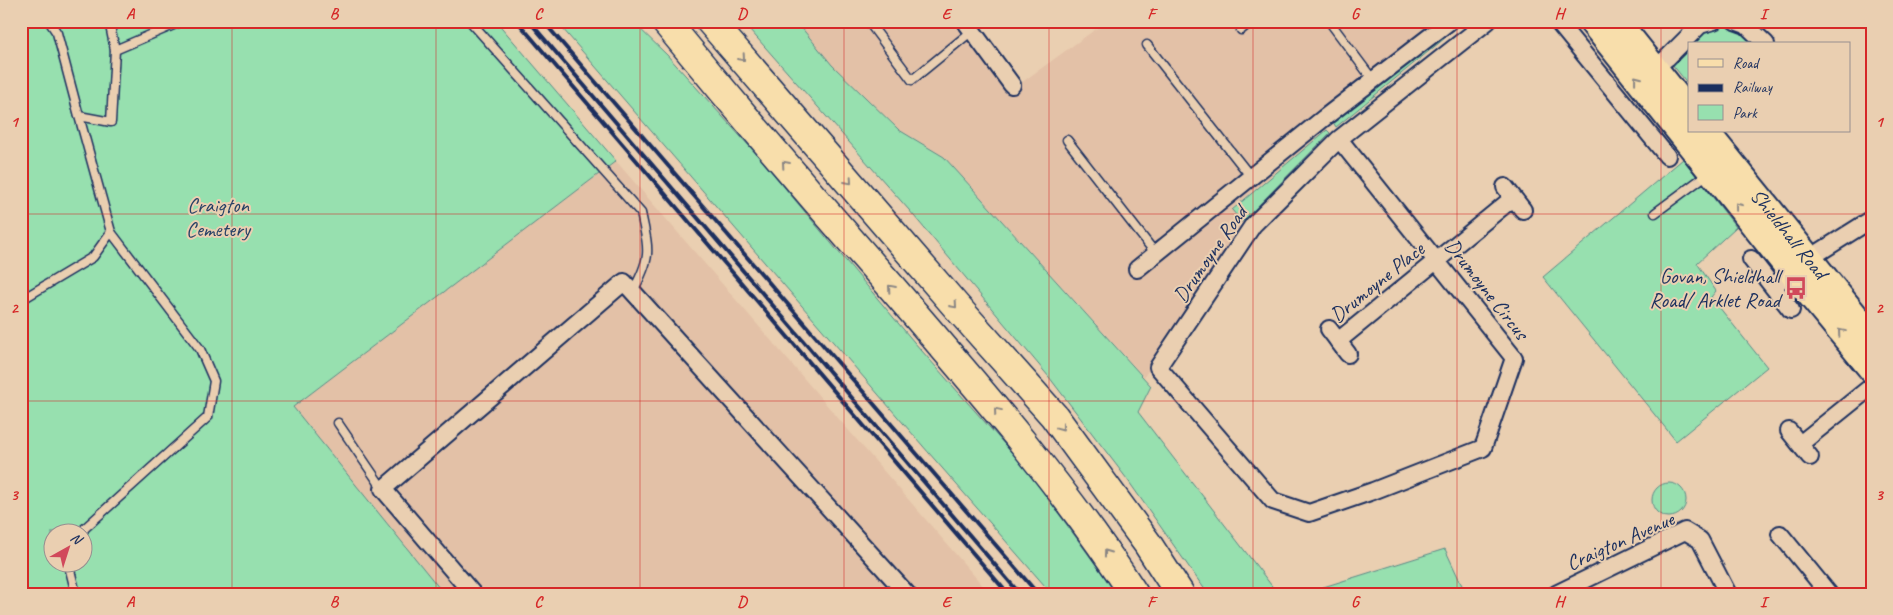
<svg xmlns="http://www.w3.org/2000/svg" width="1893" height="615" font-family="Caveat,sans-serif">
	<rect width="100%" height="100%" fill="#eacfb1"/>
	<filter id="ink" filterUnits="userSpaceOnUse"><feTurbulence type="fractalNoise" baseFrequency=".02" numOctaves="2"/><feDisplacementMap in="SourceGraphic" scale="10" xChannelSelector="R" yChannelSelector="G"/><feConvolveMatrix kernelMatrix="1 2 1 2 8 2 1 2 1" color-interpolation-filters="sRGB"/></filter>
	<g filter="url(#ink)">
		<g fill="#e3c1a7">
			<path d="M796,21h164l54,67 93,-67h334l4,17 -2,-3 -110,87 -6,8 -95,79 10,13 -98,155 -200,-220 -45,-27 -67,-65z"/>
			<path d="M616,161l374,433h-546l-151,-187z"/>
		</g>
		<g fill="#97e0af" stroke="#598886" fill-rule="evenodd">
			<path d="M21,21h475l120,140 -323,246 151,187h-423zM52,532h30v30h-30z"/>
			<path d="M556,21h76l35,34 92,102 155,185 114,129 89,123h-65c-167,-190 -330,-382 -496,-573z"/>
			<path d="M742,21h54l36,44 67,65 45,27 207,229 -13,26 140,182h-70l-81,-115 -78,-102 -140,-167z"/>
			<path d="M1714,21h21l31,23h-77v41l-22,-27z"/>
			<path d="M1442,35l3,3 -109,89 -3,-5z"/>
			<path d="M1327,130l3,3 -88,89 -10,-12z"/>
			<path d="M1683,159l53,68 -39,36 19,28 -5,6 56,70 -91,74 -133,-164z"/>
			<circle cx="1669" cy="500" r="17"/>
			<path d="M1445,549l21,45h-165z"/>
		</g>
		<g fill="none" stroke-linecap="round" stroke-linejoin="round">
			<defs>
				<g id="lane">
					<path d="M49,21l8,12 22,83 32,6 4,-72 -6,-29"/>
					<path d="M470,21l171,192c8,38 11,43 -8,78"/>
					<path d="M868,21l44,59 60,-49"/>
					<path d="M1329,21l44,59"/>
					<path d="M1241,30l11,-9"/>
					<path d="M1147,45l104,132"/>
					<path d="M115,50l68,-29"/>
					<path d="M1067,140l89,114"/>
					<path d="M1655,213l54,-40"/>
					<path d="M21,300l72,-43 18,-25 -32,-116"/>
					<path d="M338,423l45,66"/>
					<path d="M82,533l3,-5 123,-111 6,-36 -14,-32 -89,-117"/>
					<path d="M68,562l8,32"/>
				</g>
				<g id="street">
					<path d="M965,21l47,64"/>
					<path d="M1557,21l110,135"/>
					<path d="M1735,21l11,4 20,19"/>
					<path d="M1654,68l13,-10 33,-33 14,-4"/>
					<path d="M1339,139l175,219 -31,90 -110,43 -64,22 -36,-12 -115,-134 95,-142 86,-86 149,-118"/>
					<path d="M1505,187l18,23"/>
					<path d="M1751,259l40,51"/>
					<path d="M1137,269l187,-151 126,-97"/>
					<path d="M1773,286l37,-28 62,-39"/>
					<path d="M1329,329l19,25"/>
					<path d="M1338,341l175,-143"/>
					<path d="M1789,431l21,26"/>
					<path d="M1800,444l72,-58"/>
					<path d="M1780,534l49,60"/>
					<path d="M473,594l-90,-105 241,-207 283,312"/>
					<path d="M1556,594l129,-63 15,9 28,54"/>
				</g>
				<g id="primary">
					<path d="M1591,21l200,251 81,98"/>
					<path d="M1617,21l72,90"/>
					<path id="s1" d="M1706,131l166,205"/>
				</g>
				<g id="highway">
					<path d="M665,21c73,89 147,176 223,262 86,100 174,200 246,311"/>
					<path d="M710,21l245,284 99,111 93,127 33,51"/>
				</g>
			</defs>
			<use href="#lane" stroke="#1b2f5e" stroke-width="11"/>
			<use href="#street" stroke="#1b2f5e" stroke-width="20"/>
			<use href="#primary" stroke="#1b2f5e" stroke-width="29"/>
			<use href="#highway" stroke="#1b2f5e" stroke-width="31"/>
			<use href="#lane" stroke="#eacfb1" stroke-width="8"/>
			<use href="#street" stroke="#eacfb1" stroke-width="16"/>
			<use href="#primary" stroke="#f8deab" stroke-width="25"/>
			<use href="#highway" stroke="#f8deab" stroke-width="28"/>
			<g stroke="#1b2f5e" stroke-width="4">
				<path d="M517,21l491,573"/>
				<path d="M529,21l491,573"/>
				<path d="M543,21l495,573"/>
			</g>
		</g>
		<defs><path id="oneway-chevron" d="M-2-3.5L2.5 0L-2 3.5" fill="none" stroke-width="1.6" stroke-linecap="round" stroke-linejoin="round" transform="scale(1.25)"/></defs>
		<g stroke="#8a8684">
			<use href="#oneway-chevron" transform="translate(742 58) rotate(49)"/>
			<use href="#oneway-chevron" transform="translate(1637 79) rotate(-128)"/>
			<use href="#oneway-chevron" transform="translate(785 164) rotate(-131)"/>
			<use href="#oneway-chevron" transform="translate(849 181) rotate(49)"/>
			<use href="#oneway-chevron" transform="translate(1738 206) rotate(-129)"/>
			<use href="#oneway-chevron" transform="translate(891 288) rotate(-131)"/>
			<use href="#oneway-chevron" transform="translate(954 305) rotate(49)"/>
			<use href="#oneway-chevron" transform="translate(1841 332) rotate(-130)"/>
			<use href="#oneway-chevron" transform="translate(997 411) rotate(-130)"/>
			<use href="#oneway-chevron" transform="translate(1061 427) rotate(53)"/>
			<use href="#oneway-chevron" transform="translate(1107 553) rotate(-126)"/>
		</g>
	</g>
	<path fill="none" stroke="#d62828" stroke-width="1" stroke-opacity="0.55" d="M232,21v573M436,21v573M640,21v573M844,21v573M1049,21v573M1253,21v573M1457,21v573M1661,21v573M21,214h1851M21,401h1851"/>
	<defs>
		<symbol id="bus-bare" viewBox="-9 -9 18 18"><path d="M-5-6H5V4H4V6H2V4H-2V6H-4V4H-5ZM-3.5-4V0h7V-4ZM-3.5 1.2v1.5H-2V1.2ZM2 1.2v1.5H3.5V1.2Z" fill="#d1495b" stroke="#eacfb1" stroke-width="2.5" paint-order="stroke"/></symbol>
	</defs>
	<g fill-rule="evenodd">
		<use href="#bus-bare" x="1780" y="272" width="32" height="32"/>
	</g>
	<g text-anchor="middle" stroke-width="4" stroke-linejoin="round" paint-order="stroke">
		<g font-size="21" fill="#274166" stroke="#eacfb1">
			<text x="218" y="212">Craigton<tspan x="218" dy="24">Cemetery</tspan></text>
		</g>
		<g font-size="21" fill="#1b2f5e" stroke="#eacfb1">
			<text dy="7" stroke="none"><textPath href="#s1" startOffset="132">Shieldhall Road</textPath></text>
			<text transform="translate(1210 254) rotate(-55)" y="7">Drumoyne Road</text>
			<text transform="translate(1377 282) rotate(-39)" y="7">Drumoyne Place</text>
			<text transform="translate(1487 289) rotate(52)" y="7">Drumoyne Circus</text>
			<text transform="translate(1620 541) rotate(-24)" y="7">Craigton Avenue</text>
		</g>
		<g font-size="21" fill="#1b2f5e" stroke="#eacfb1" text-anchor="end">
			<text x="1780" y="283">Govan, Shieldhall<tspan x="1780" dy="24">Road/ Arklet Road</tspan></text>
		</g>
	</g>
	<rect width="1893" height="615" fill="none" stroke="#eacfb1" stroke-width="55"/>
	<rect x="1688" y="42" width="162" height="90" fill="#eacfb1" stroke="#978f90"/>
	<rect x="1698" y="59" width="25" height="8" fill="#f8deab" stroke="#978f90"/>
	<text x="1733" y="68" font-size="15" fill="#1b2f5e">Road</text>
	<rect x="1698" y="84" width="25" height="8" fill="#1b2f5e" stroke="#978f90"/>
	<text x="1733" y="92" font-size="15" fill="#1b2f5e">Railway</text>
	<rect x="1698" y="105" width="25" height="15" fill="#97e0af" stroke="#978f90"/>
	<text x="1733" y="118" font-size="15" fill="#1b2f5e">Park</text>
	<g transform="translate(68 548) rotate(39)"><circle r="24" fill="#eacfb1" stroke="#978f90"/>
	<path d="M0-4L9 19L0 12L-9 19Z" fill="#d1495b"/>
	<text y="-8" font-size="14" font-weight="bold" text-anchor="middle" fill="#1b2f5e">N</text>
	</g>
	<rect x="28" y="28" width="1838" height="560" fill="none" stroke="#d62828" stroke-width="2"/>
	<g font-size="16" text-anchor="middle" font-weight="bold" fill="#d62828">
		<text x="130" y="19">A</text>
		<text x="334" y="19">B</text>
		<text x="538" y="19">C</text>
		<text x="742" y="19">D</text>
		<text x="946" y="19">E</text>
		<text x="1151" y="19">F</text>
		<text x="1355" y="19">G</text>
		<text x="1559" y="19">H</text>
		<text x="1763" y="19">I</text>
		<text x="14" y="127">1</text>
		<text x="1879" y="127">1</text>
		<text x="14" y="313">2</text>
		<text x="1879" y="313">2</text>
		<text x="14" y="500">3</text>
		<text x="1879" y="500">3</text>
		<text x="130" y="607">A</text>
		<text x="334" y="607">B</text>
		<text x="538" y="607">C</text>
		<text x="742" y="607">D</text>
		<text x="946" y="607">E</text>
		<text x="1151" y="607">F</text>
		<text x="1355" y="607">G</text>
		<text x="1559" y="607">H</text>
		<text x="1763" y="607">I</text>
	</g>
</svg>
